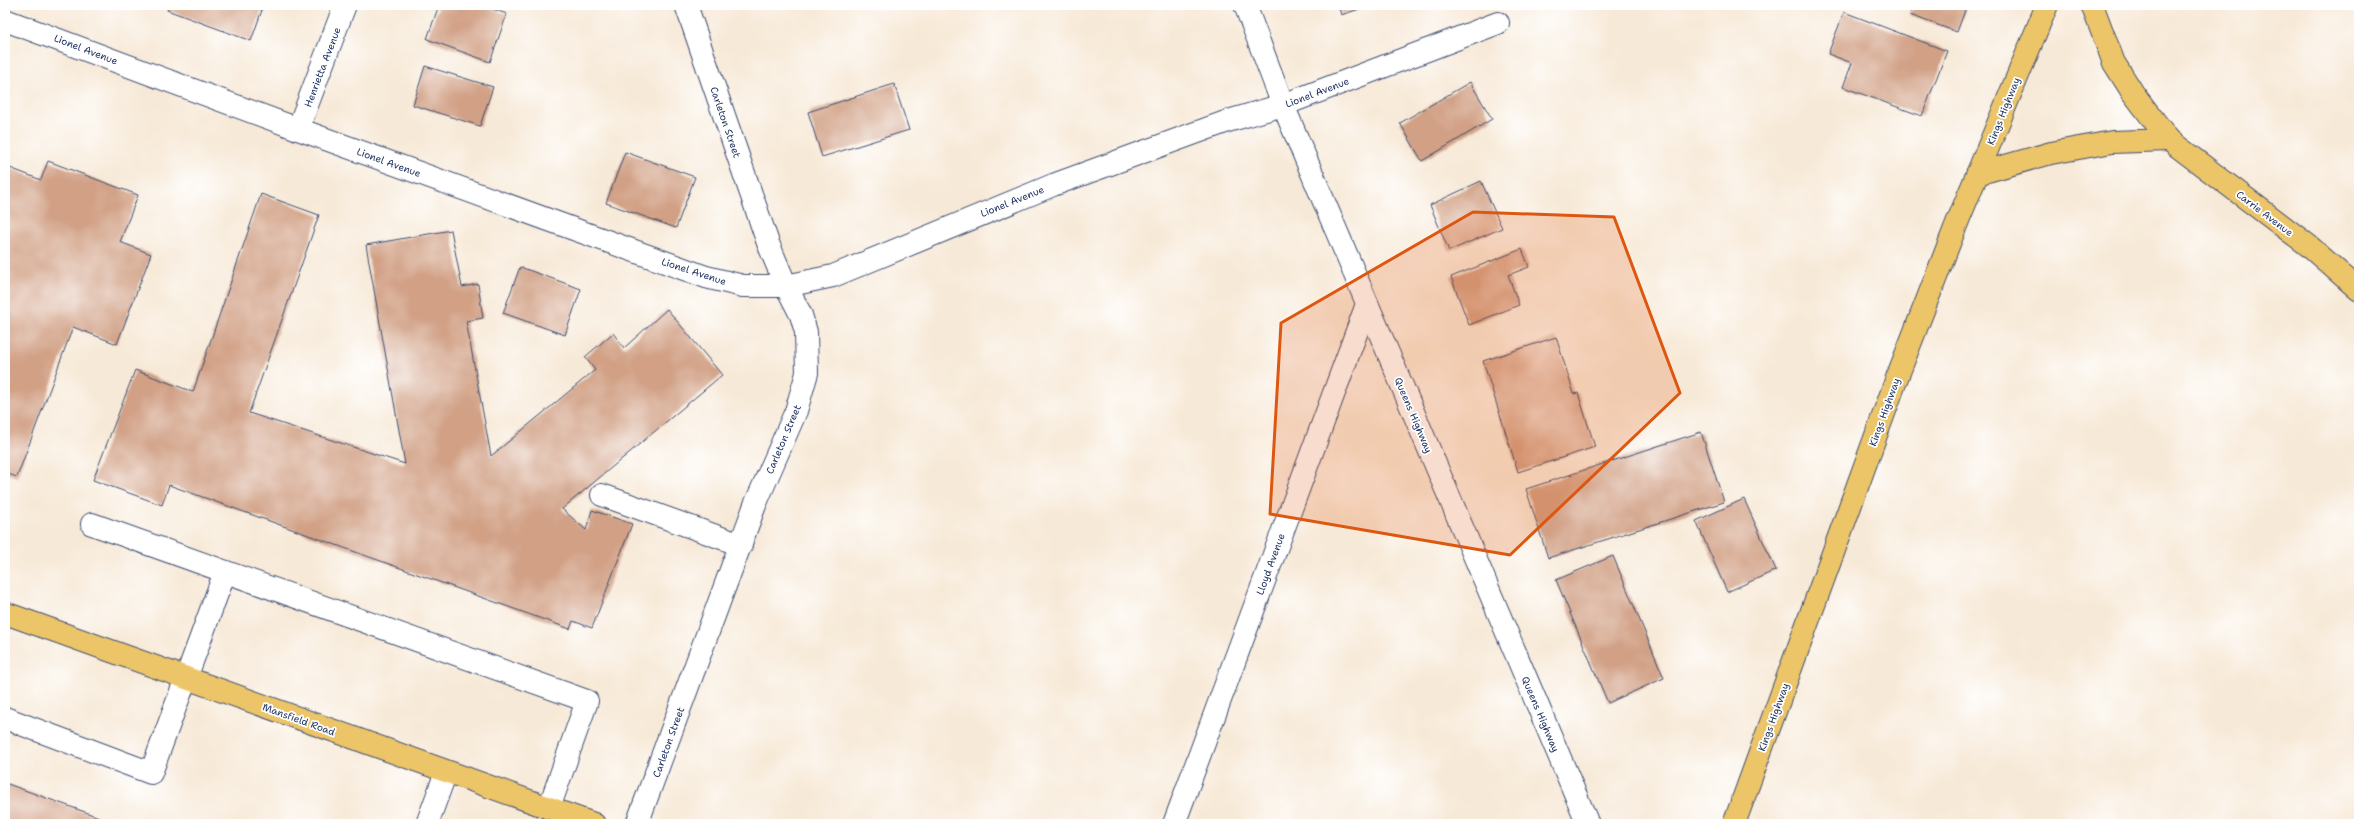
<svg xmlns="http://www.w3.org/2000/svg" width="2364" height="829" font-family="'Shantell Sans',sans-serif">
	<rect width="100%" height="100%" fill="#fff"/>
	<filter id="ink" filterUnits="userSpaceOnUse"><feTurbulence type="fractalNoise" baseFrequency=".025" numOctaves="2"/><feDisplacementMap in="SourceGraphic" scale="8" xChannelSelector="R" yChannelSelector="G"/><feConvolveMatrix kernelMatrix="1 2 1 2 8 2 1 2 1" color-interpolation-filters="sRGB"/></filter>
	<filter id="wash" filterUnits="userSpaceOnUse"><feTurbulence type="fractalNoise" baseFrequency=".012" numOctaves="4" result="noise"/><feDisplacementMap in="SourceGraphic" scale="16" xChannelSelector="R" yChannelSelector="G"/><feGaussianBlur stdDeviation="0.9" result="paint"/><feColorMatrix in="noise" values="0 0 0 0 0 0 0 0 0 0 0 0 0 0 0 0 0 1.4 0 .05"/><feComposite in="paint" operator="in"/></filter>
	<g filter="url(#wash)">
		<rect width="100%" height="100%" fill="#f7e9d7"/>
		<g id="blocks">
			<g fill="#d1a085">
				<path d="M169,5h80l13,5 -11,31 -84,-31z"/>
				<path d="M439,5h42l26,9 -17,48 -63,-23z"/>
				<path d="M1338,5h34l-31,10z"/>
				<path d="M1914,5h53l-10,27 -47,-17z"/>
				<path d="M1844,12l103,39 -25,65 -79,-29 9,-24 -24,-9z"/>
				<path d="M425,66l68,21 -13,39 -67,-21z"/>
				<path d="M1470,82l22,37 -70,42 -22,-38z"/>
				<path d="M894,84l15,46 -87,27 -14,-45z"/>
				<path d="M625,152l70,25 -19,51 -70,-25z"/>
				<path d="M48,161l90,34 -18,47 31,12 -34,90 -44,-17 -56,150 -12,-4v-307l36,14z"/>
				<path d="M1481,181l21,47 -53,23 -19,-46z"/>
				<path d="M261,194l58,21 -70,198 156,51 -39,-219 85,-15 11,57 16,-3 5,34 -17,3 25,135 104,-86 -10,-13 28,-24 11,15 43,-39 55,66 -160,134 24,21 6,-20 40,14 -40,104 -19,-7 -3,8 -401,-144 -7,20 -69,-25 42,-110 58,22z"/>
				<path d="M1522,249l7,18 -21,8 11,30 -50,20 -18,-48z"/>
				<path d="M520,267l61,22 -16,46 -62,-22z"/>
				<path d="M1556,337l18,57 4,-1 17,54 -77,25 -35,-111z"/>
				<path d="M1701,432l23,70 -176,56 -22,-69z"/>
				<path d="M1744,499l32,71 -49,22 -31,-71z"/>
				<path d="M1613,556l51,122 -56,25 -52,-123z"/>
				<path d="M5,783l113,41h-113z"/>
			</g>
		</g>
	</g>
	<g filter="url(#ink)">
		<use href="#blocks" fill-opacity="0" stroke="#3c4b70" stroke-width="1"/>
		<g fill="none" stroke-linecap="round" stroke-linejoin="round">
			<defs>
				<g id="minor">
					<path d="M1245,5l38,100 305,719"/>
					<path d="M5,20l293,109 408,148 37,9h43l47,-10 220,-91 175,-64 55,-16 215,-82"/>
					<path d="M298,129l47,-124"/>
					<path d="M602,495l139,50"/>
					<path d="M92,524l495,177 -38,107"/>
					<path d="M5,718l146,55 74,-201"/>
					<path d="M427,824l19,-52"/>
					<path d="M637,824l118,-319 41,-94 11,-38 -1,-41 -5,-17 -15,-29 -18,-43 -82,-238"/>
					<path d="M1174,824l193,-520"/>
				</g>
				<g id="major">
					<path d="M2092,5l22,58 19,30 36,47 140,106 50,44"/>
					<path d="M1977,174l74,-21 61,-11 57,-2"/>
					<path d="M5,613l589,211"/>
					<path d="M1734,824l164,-449 59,-152 90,-218"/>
				</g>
			</defs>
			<use href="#minor" stroke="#3c4b70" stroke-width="24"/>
			<use href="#major" stroke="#3c4b70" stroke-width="24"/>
			<use href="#minor" stroke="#fff" stroke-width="22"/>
			<use href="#major" stroke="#edc569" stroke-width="22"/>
		</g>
	</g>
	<path fill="#de5710" fill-opacity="0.2" stroke="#de5710" stroke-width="3" stroke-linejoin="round" d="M1473,212l141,5 66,176 -170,162 -240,-41 11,-191z"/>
	<g text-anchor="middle" stroke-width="3.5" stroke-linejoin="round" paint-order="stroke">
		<g font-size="10" fill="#1b2f5e" stroke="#fff">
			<text transform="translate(86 49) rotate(21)" y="4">Lionel Avenue</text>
			<text transform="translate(322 67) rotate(-69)" y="4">Henrietta Avenue</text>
			<text transform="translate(1317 92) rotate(-21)" y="4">Lionel Avenue</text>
			<text transform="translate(2003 111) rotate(-68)" y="4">Kings Highway</text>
			<text transform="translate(726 122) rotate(71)" y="4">Carleton Street</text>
			<text transform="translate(389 162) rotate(20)" y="4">Lionel Avenue</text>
			<text transform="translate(1012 201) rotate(-22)" y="4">Lionel Avenue</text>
			<text transform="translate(2265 213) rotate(37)" y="4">Carrie Avenue</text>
			<text transform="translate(694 271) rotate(18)" y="4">Lionel Avenue</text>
			<text transform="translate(1884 412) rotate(-70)" y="4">Kings Highway</text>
			<text transform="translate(1414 415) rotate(67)" y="4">Queens Highway</text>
			<text transform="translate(783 439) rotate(-67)" y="4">Carleton Street</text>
			<text transform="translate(1270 564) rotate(-70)" y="4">Lloyd Avenue</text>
			<text transform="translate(1541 714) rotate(67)" y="4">Queens Highway</text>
			<text transform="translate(1773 717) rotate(-70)" y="4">Kings Highway</text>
			<text transform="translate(299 719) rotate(20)" y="4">Mansfield Road</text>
			<text transform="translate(668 742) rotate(-70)" y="4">Carleton Street</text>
		</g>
	</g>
	<rect width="2364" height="829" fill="none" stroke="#fff" stroke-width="20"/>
</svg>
